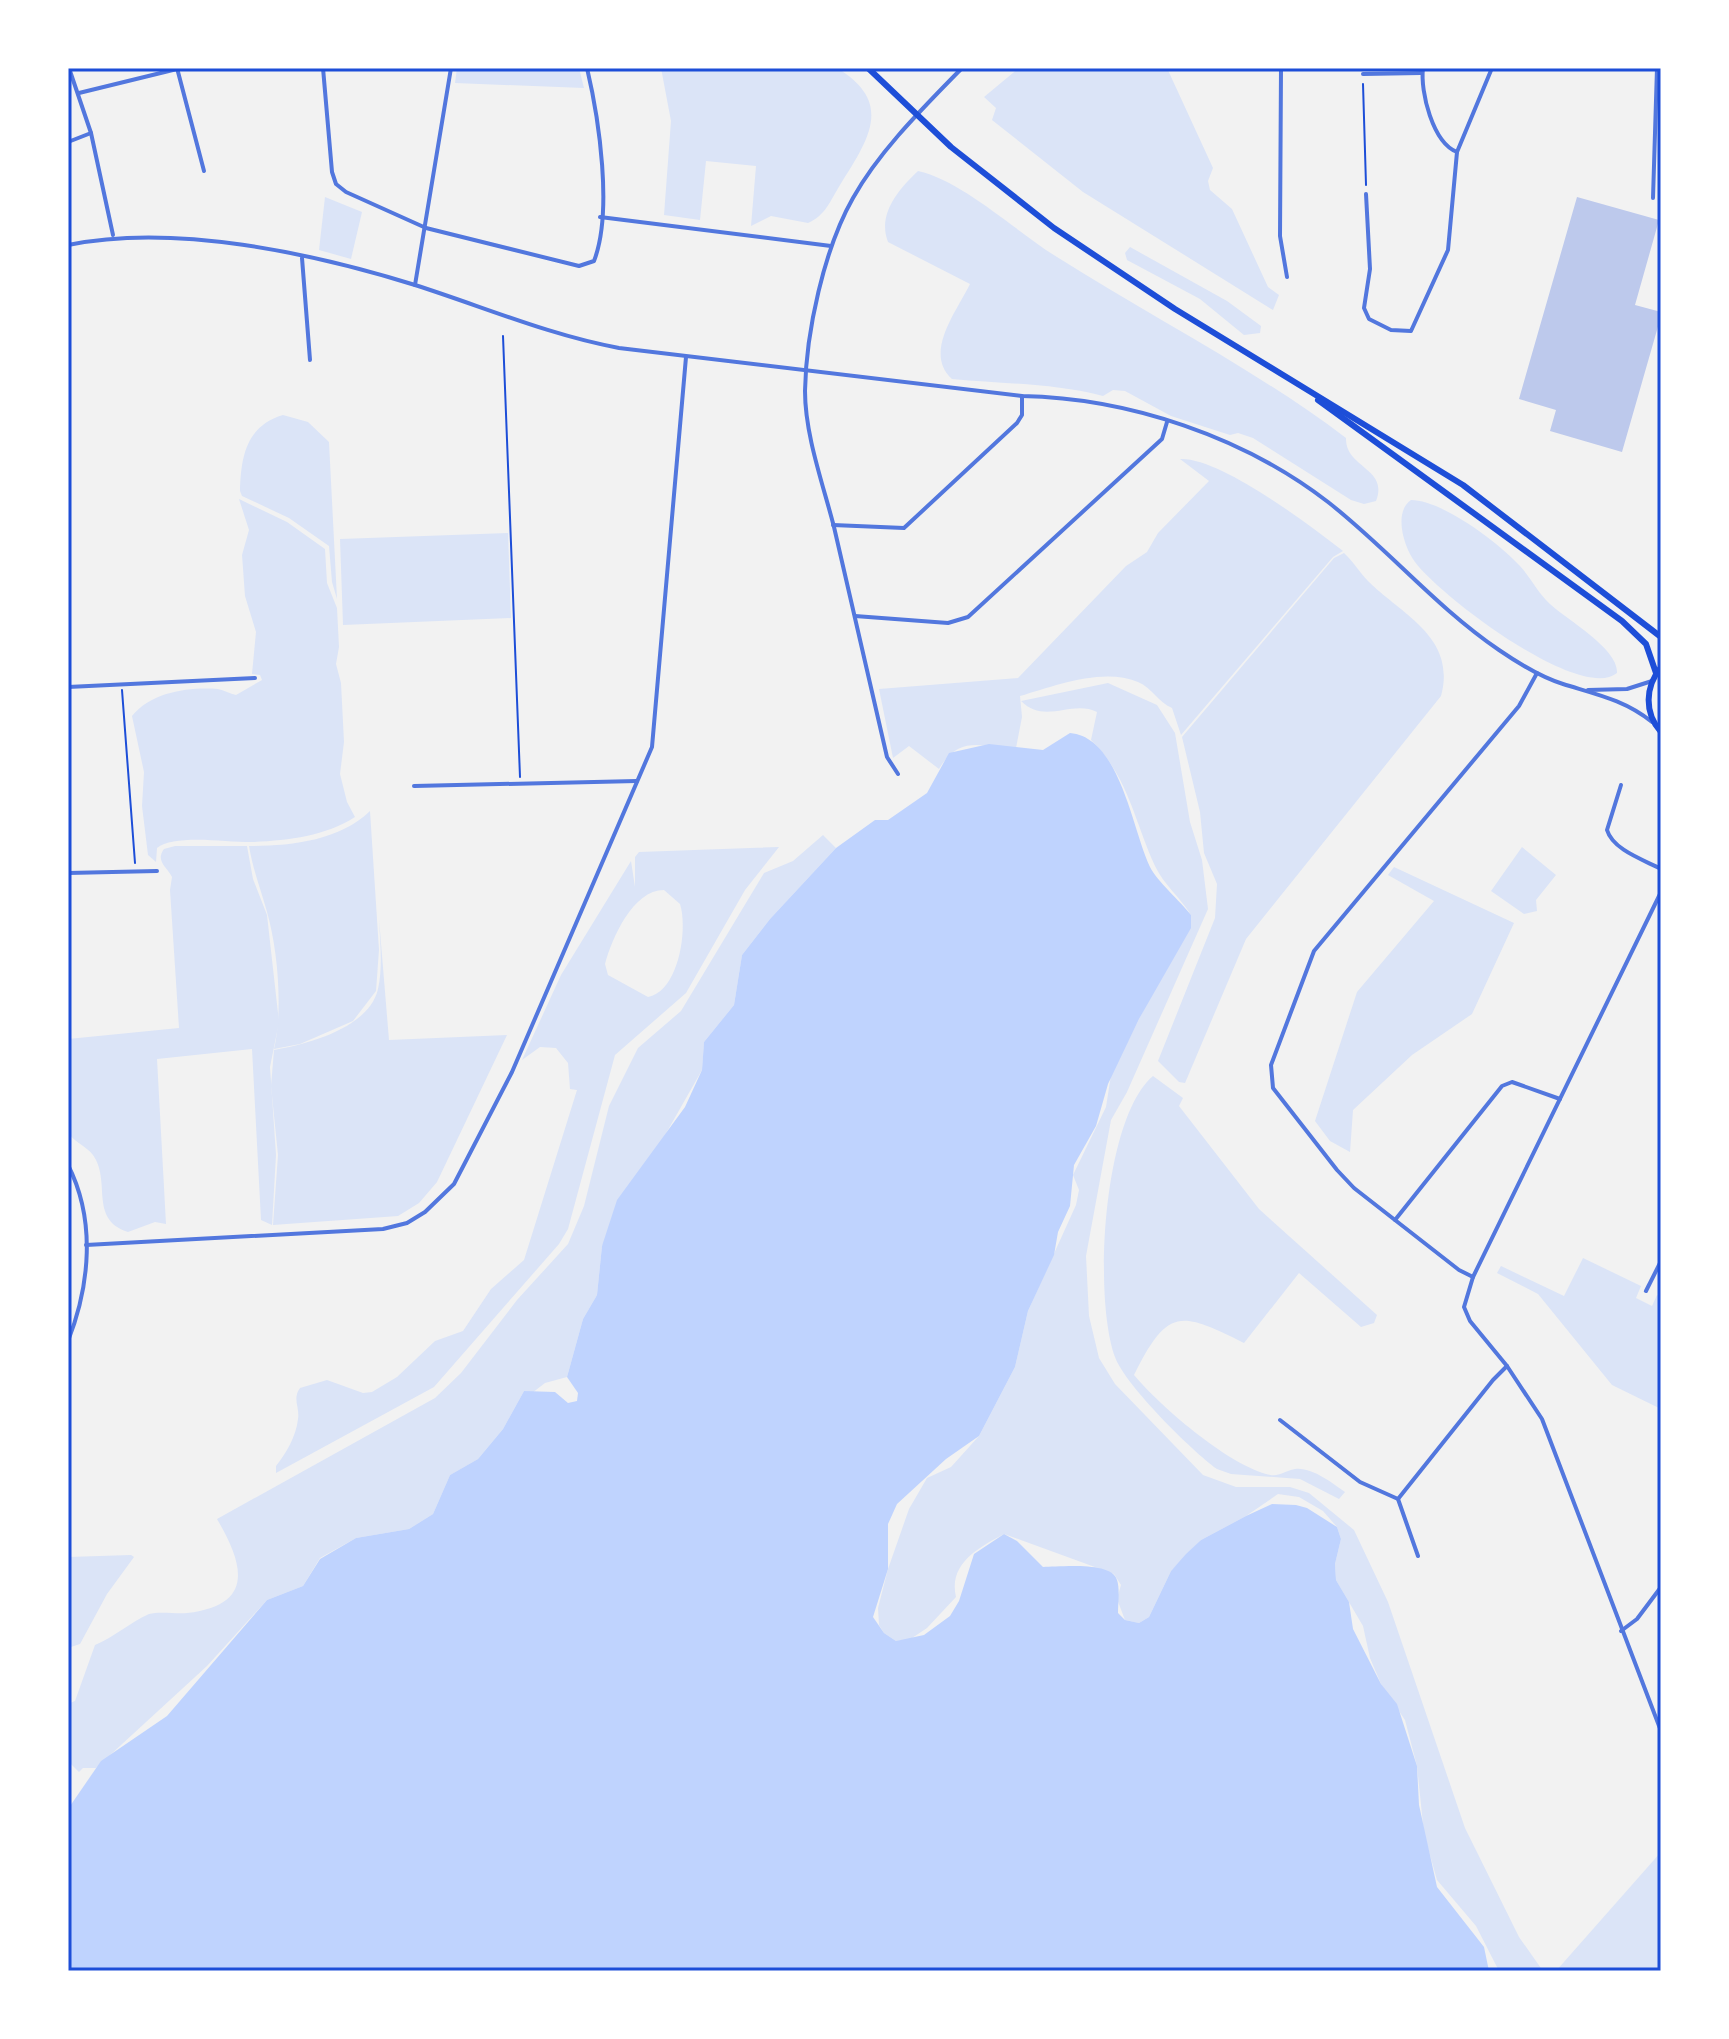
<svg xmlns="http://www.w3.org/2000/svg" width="1729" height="2039" font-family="'Source Serif 4',serif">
	<rect width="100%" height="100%" fill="#f2f2f2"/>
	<g fill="#dbe4f7" fill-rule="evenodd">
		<path d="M457,68h122l5,20 -129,-5z"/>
		<path d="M661,68h176c58,35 31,72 3,117 -10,16 -14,30 -32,38l-37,-7 -20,10 5,-60 -50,-5 -6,59 -36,-5 7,-94z"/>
		<path d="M1019,68h148l46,100 -5,13 2,9 22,19 36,78 11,8 -6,15 -190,-118 -91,-72 4,-12 -12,-11z"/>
		<path d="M918,171c45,10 97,60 139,86 96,61 198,112 289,181 -1,30 43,30 30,63l-12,3 -13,-4 -98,-62 -15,-5 -8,2 -59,-19 -46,-25 -12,-1 -10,6c-50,-13 -100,-12 -151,-17 -29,-26 5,-68 18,-95l-82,-42c-11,-28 11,-53 30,-71z"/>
		<path d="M325,197l37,15 -11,47 -32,-9z"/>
		<path d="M1130,247l97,54 34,25 -1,7 -16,2 -44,-36 -73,-39 -2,-7z"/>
		<path d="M283,415l25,7 21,20 8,157 -5,-17 -3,-36 -40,-28 -47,-22 -2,-5c1,-34 6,-65 43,-76z"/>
		<path d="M1180,459c40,-2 131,67 163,92l-10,6 -152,178 -9,-27c-14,-6 -20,-20 -34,-26 -35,-15 -84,4 -118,14l2,21 -6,31c-33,0 -56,-15 -77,21l-30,-23 -16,12 -14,-69 139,-11 108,-112 21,-14 11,-19 51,-52z"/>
		<path d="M239,499l48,23 38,27 2,34 10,25 2,39 -3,17 5,19 3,59 -4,32 7,28 8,15c-30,19 -65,23 -101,25 -23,1 -79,-9 -97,6l-1,14 -8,-7 -6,-49 2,-34 -12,-56c20,-24 56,-29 86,-27 6,1 12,5 18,6l26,-15 -2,-5 -8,-1 4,-42 -11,-36 -3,-41 7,-25z"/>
		<path d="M1411,500c31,0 88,43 109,66 11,12 18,27 30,38 17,16 69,45 67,69 -37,30 -178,-78 -202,-111 -11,-14 -22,-50 -4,-62z"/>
		<path d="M508,533l3,85 -168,7 -3,-86z"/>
		<path d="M1344,553c10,9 15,19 24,28 34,34 89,56 73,115l-195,243 -58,137 -3,7 -6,-1 -21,-21 57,-143 2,-34 -13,-31 -4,-41 -18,-75 152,-179z"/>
		<path d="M1108,683l49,22 18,28 15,89 12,38 6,49 -81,183 -16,28 -25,136 3,60 10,42 16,26 88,91 33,12h54l19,6 45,37 34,72 77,226 54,109 24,34h-44l-23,-45 -39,-46 -13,-46 -7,-68 -12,-46 -24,-36 -11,-26 -7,-32 -27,-46 -1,-16 6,-25 -4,-12 -14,-16 -24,-14 -21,-3 -32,22 -45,24 -30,31 -22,46 -10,6 -14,-3 -8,-21 4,-14 -7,-11 -110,-40c-24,13 -56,29 -48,63l-29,31 -18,12 -13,1 -12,-8 -5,-8 -1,-17 10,-39 21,-60 18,-31 24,-11 28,-31 36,-69 13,-56 48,-106 3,-15 -6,-15 33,-68 5,-32 80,-160c-11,-18 -27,-30 -36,-49 -21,-46 -27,-90 -64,-126l6,-28c-25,-13 -52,13 -76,-11z"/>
		<path d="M370,811l9,139 -3,41 -23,30 -53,23 -26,5c9,-38 4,-99 -7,-137 -6,-22 -14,-42 -18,-66 41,0 90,-5 121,-35z"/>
		<path d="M823,835l13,13 -66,71 -28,36 -8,50 -30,37 -2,28 -100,176 -5,49 -14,24 -16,58 -22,6 -13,10 -8,-2 -21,38 -25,30 -28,16 -17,39 -24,15 -53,9 -36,20 -17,28 -36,14 -60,66 -111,102h-13l-4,4 -11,-11v-57l7,-3 20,-56c19,-8 36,-23 54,-31 10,-3 27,0 38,-1 68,-8 57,-48 30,-94l218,-121 26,-25 56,-73 51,-56 16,-38 25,-100 29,-58 43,-37 83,-138 29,-12z"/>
		<path d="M175,846h72l6,33 14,36 12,107 -9,45 6,88 -4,70 -11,-5 -9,-171 -95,10 9,165 -11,-2 -27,10c-37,-12 -19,-46 -32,-72 -6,-13 -20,-16 -28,-27v-94l111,-11 -9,-138 2,-13c-5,-10 -17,-16 -8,-28z"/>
		<path d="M779,847l-34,43 -59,103 -71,62 -47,174 -9,15 -125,143 -158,86v-7c10,-13 20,-29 22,-47 2,-12 -6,-20 2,-31l27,-8 36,13 9,-1 25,-15 38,-36 28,-10 28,-42 33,-29 53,-170 -7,-1 -2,-26 -12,-15 -16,-1 -18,13 39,-85 70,-114 4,26v-30l4,-5zM664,890l16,14c8,25 -1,87 -32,93l-40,-22 -3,-11c7,-26 28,-74 59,-74z"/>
		<path d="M1522,847l34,28 -20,25 1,11 -13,3 -33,-23z"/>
		<path d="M1394,867l120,56 -42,91 -60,41 -59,55 -3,42 -20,-11 -15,-20 42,-129 77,-91 -46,-26z"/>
		<path d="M379,919l10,121 118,-5 -70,147 -18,21 -21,13 -125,9 5,-70 -7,-69 3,-36c34,-6 95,-22 104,-61 5,-22 2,-48 1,-70z"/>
		<path d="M1153,1076l30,22 -4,8 80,103 118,106 -3,8 -13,4 -62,-54 -55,70c-64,-32 -76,-36 -110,32 27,32 91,87 132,99 13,4 17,-3 29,-5 17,-2 37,14 50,23l-6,7 -39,-20 -69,-5 -14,-5c-25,-18 -92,-84 -102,-112 -22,-60 -12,-239 38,-281z"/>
		<path d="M1583,1258l58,28 -5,12 16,8 5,-11 4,2v112l-49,-24 -74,-91 -41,-21 4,-7 63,30z"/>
		<path d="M131,1555l3,2 -27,37 -27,50 -12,4v-91z"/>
		<path d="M1661,1852v119h-105z"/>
	</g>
	<path fill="#bfd3fe" d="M1070,733c50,4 62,96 80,134 7,14 30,34 41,48v13l-52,91 -31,65 -12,42 -22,39 -4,41 -12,26 -4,23 -26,56 -13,56 -36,69 -33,23 -49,45 -9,20v45l-15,48 11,16 12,8 28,-6 26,-19 9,-15 15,-47 30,-20 13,7 26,26c16,0 69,-6 74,13 3,9 1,23 1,33l7,7 14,3 10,-6 22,-46 15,-17 15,-14 45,-24 26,-12 24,1 11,3 30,19 4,12 -6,25 1,16 13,22 4,27 28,55 16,20 20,62 2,39 18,82 47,60 5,24h-1421v-162l33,-48 66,-45 100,-116 36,-14 17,-27 36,-21 53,-9 24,-15 17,-39 28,-16 25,-30 21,-38 31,1 13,11 9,-2 1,-8 -11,-16 16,-58 14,-24 5,-49 15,-46 68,-93 17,-37 2,-28 30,-37 8,-50 28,-36 66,-71 39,-28h13l39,-27 22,-40 40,-9 54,6z"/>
	<path fill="#bdc9ec" d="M1577,197l82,23 -24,85 26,7v4l-39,136 -72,-21 6,-21 -37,-11z"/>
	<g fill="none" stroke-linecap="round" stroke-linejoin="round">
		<g stroke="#1d4ed8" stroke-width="2">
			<path d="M1363,84l3,101"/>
			<path d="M503,336l17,441"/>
			<path d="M122,690l13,173"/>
		</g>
		<g stroke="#5277de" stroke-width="4">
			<path d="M69,68l22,65 22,102"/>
			<path d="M177,68l27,103"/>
			<path d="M323,68l9,104 4,12 10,8 80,36 153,38 15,-5c19,-49 5,-142 -7,-193"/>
			<path d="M1281,68l-1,168 7,41"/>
			<path d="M1423,68c-3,24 10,75 34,84"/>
			<path d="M1363,74l58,-1"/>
			<path d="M79,93l98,-24"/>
			<path d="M68,142l23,-9"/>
			<path d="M1366,194l4,75 -6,39 5,11 22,11 20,1 37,-81 9,-98 35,-84"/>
			<path d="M1653,198l4,-130"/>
			<path d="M600,217l231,29"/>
			<path d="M68,245c106,-22 244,8 347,40 69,22 134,50 204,63l403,48c107,2 222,41 306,106 60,47 108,105 171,148 19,13 41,27 64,34 32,10 62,16 89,38"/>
			<path d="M302,258l8,102"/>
			<path d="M415,285l36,-217"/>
			<path d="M833,525l71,3 113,-105 5,-8v-19"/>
			<path d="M855,616l93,7 20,-6 194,-178 5,-17"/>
			<path d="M68,687l187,-9"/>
			<path d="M1588,690l39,-1 25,-8"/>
			<path d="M898,774l-11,-17c-18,-77 -35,-153 -53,-230 -11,-43 -29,-92 -29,-136 1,-59 19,-142 48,-193 27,-48 71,-91 109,-130"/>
			<path d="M1621,785l-14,45c6,20 37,30 54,39"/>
			<path d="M414,786l223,-5"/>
			<path d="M68,873l89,-2"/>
			<path d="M1661,892l-188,385 -9,30 6,14 37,45 35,53 119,312"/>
			<path d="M68,1165c28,55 22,120 0,176"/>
			<path d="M1395,1220l107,-134 10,-4 48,17"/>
			<path d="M86,1245l297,-16 24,-6 18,-11 29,-28 58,-112 140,-325 34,-390"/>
			<path d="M1473,1277l-14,-7 -105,-82 -17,-18 -64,-82 -2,-23 43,-114 205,-245 18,-33"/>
			<path d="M1646,1291l15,-30"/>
			<path d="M1280,1420l80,62 38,17 20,57"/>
			<path d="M1398,1499l95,-119 14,-14"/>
			<path d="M1621,1631l16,-12 24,-32"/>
		</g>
		<g stroke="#1d4ed8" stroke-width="6">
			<path d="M868,68l83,79 103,81 121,81 288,176 198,152"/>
			<path d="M1318,400l304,221 24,23 10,29"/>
			<path d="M1661,667c-16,20 -17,46 0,65"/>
		</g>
	</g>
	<rect width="1729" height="2039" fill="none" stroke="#ffffff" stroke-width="140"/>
	<rect x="70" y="70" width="1589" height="1899" fill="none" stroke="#1d4ed8" stroke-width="3"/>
</svg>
